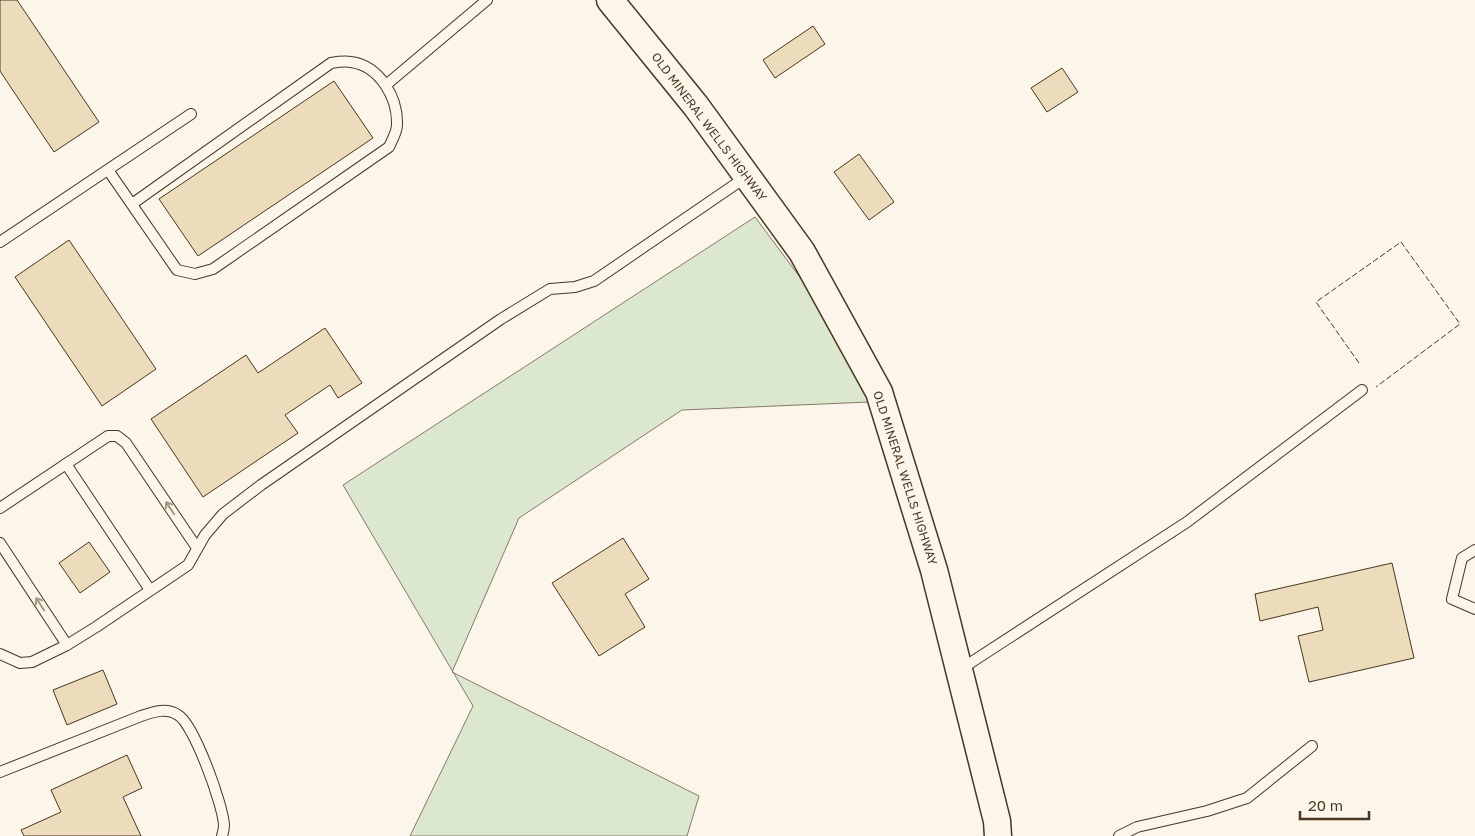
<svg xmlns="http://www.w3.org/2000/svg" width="1475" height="836" font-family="'Golos Text',sans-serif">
	<rect width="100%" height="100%" fill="#fbf6e9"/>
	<path fill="#dce7d0" stroke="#887966" d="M755,217l50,67 39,67 25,51 -187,8 -163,108 -67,154 247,124 -12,40h-277l63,-130 -130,-221z"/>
	<g fill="#ecdcbc" stroke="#4a3520">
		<path d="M0,0h17l82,122 -45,30 -54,-81z"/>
		<path d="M813,26l12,18 -50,34 -12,-18z"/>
		<path d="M1062,68l16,24 -31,20 -16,-24z"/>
		<path d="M334,81l39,57 -175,118 -39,-57z"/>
		<path d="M859,154l35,48 -25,18 -35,-48z"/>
		<path d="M69,240l87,129 -54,37 -87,-129z"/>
		<path d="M325,328l37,55 -24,15 -8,-13 -45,30 13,18 -95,64 -52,-78 95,-64 12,18z"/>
		<path d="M623,538l26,41 -24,15 20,33 -46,29 -47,-73z"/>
		<path d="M89,542l21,30 -30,21 -21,-30z"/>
		<path d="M1392,563l22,95 -105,24 -11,-46 25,-6 -5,-23 -58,14 -5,-27z"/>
		<path d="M103,670l14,34 -50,21 -14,-35z"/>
		<path d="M127,755l15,33 -19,9 18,39h-117l-3,-6 40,-18 -10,-22z"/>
	</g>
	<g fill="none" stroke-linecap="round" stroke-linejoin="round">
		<defs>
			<g id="service">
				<path d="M386,85l101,-85"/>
				<path d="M108,170l69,100 18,4 18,-5 176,-122c3,-7 8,-15 8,-22 1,-27 -17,-59 -46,-63 -6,-1 -14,0 -20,1l-199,141"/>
				<path d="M0,242l191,-128"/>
				<path d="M66,464l84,126"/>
				<path d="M0,508l108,-72h9l9,7 71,105"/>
				<path d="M0,543l67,102"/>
				<path d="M1475,550l-13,8 -10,41 23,10"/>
				<path d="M0,654l20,9 12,-1 35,-17 29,-18 92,-62 17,-30 18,-21 38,-29 240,-166 49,-30 25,-2 19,-6 152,-104"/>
				<path d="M961,669l226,-147 175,-132"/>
				<path d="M0,772l141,-56c12,-4 25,-9 37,-1 16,9 45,90 46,110 0,3 -1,8 -2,11"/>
				<path d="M1119,836l18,-9 70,-16 40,-13 65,-52"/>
			</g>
			<path id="tertiary" d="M610,0l86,106 106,146 77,140 55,178 63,251 1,15"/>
		</defs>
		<use href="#service" stroke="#4a3520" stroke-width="12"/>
		<use href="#tertiary" stroke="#4a3520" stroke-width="29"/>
		<use href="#service" stroke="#fbf6e9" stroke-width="10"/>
		<use href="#tertiary" stroke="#fbf6e9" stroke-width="26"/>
		<path stroke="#4a3520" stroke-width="1" stroke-dasharray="6 2.5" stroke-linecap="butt" d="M1359,363l-43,-61 85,-60 59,82 -84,63"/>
	</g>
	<defs><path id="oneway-shaft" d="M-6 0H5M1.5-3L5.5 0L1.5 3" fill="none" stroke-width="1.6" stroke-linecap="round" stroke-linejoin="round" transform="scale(1.25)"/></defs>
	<g stroke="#a29684">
		<use href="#oneway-shaft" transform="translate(170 508) rotate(-124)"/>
		<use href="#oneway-shaft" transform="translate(40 604) rotate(-123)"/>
	</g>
	<g text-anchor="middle" stroke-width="4" stroke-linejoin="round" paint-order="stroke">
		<g font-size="12" fill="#4a3520" stroke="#fbf6e9">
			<text transform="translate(709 127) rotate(53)" y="4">OLD MINERAL WELLS HIGHWAY</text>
			<text transform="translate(905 478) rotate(72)" y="4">OLD MINERAL WELLS HIGHWAY</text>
		</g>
	</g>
	<path d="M1300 811v8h69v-8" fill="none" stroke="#4a3520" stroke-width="2.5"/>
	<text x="1308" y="811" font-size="15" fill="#4a3520" stroke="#fbf6e9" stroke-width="4" paint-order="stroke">20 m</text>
</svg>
